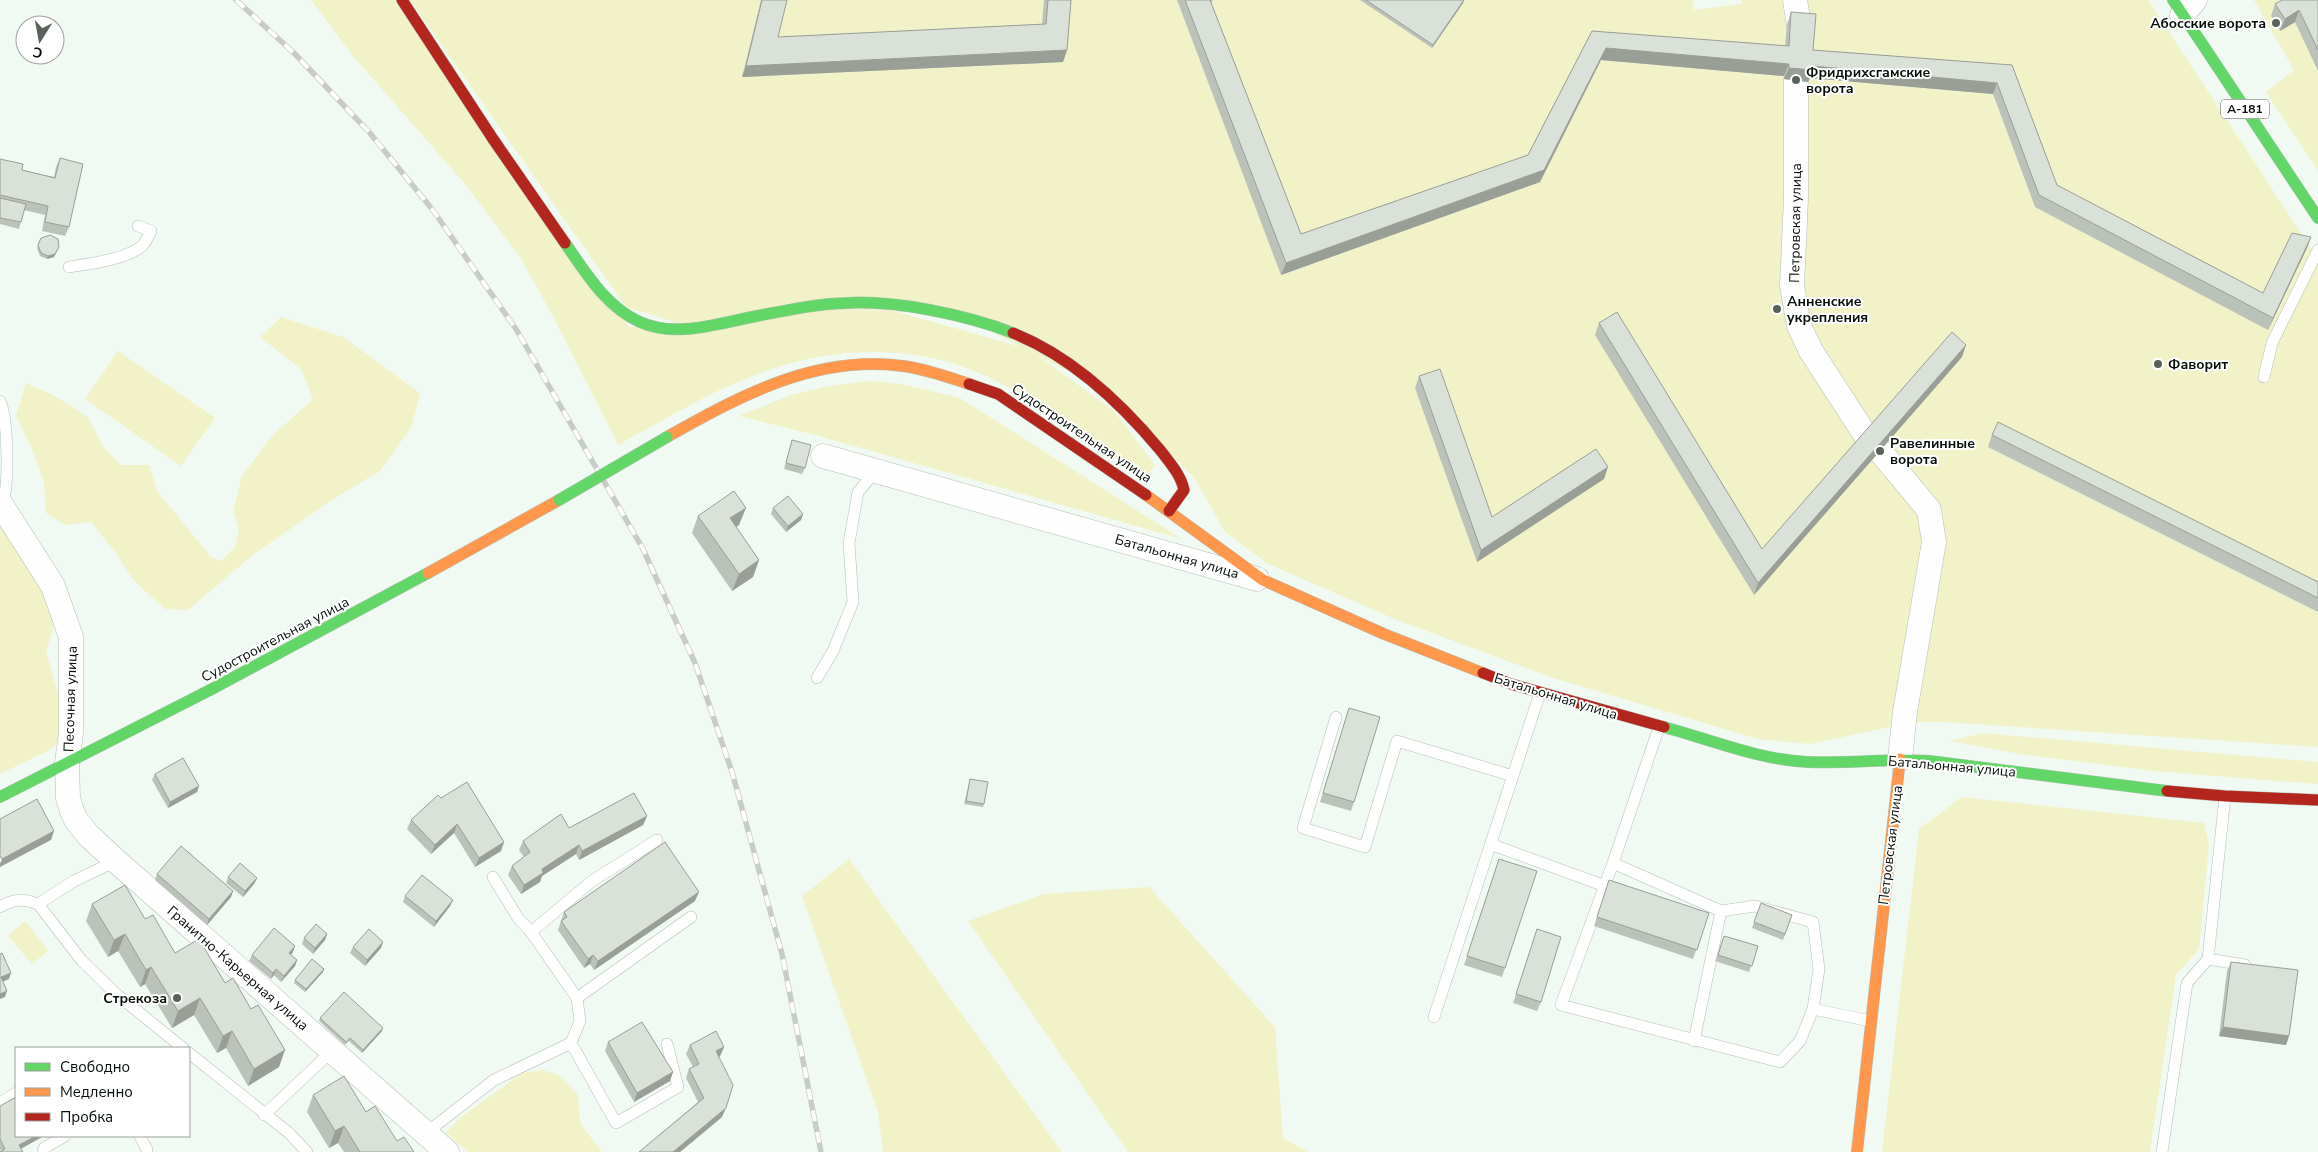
<svg xmlns="http://www.w3.org/2000/svg" width="2318" height="1152" font-family="'Nunito Sans',sans-serif">
	<rect width="100%" height="100%" fill="#f0faf2"/>
	<g fill="#f2f2c8">
		<path d="M311,0h83l235,327 188,-15 74,-2 138,39 85,62 41,54 -6,10c-20,-11 -41,-20 -60,-32 -30,-19 -59,-45 -91,-61 -68,-36 -148,-38 -220,-15 -56,17 -108,50 -160,78l-63,-125 -36,-65 -55,-72 -110,-126z"/>
		<path d="M410,0h767l105,275 257,-93 62,-122 183,16 1,3 23,3 1,-4 184,16 42,113 224,98 -207,-108 -45,-120 -198,-15 -2,-62h341l170,259v488l-374,-25h-31l-103,22 -52,-5 -205,-61 -156,-58 -129,-56 -43,-32 -30,-53 -79,-83 -176,-91 -262,18 -52,-16z"/>
		<path d="M1213,0h479l2,10 48,-6v-4h41l4,24 -2,34 -197,-15 -64,124 -227,79 -92,-235z"/>
		<path d="M2254,0h64v170l-52,-78 28,-22z"/>
		<path d="M281,317l62,20 77,56 -8,33 -31,44 -52,32 -75,52 -66,56 -23,-1 -32,-29 -18,-28 -24,-30 -26,3 -19,-12 -2,-30 -11,-32 -17,-35 10,-33 27,12 35,22 15,30 18,18h28l8,26 54,66 10,4 14,-14 4,-18 -6,-18 9,-35 29,-39 42,-38 -12,-30 -41,-32z"/>
		<path d="M118,351l97,67 -34,48 -96,-67z"/>
		<path d="M870,381l31,3 59,14 222,141 -367,-104 -76,-19 52,-21 38,-9z"/>
		<path d="M0,522l47,77 7,25 -8,28 17,59v17l-6,16 -8,6 -49,24z"/>
		<path d="M1983,733l335,29v22l-165,-13 -134,-17 -69,-13z"/>
		<path d="M1962,797l242,26 5,21 -10,105 -23,26 -26,177h-268l37,-323z"/>
		<path d="M849,859l213,293h-179l-5,-40 -76,-216z"/>
		<path d="M1149,887l126,140 8,111 25,14h-180l-160,-231 76,-27z"/>
		<path d="M25,921l23,30 -16,13 -24,-28z"/>
		<path d="M543,1070l15,5 20,20 2,28 22,29h-134l-22,-19 15,-16 61,-44z"/>
	</g>
	<g fill="none" stroke-linecap="round" stroke-linejoin="round">
		<defs>
			<g id="lane">
				<path d="M69,267c19,-3 60,-8 74,-22 3,-4 6,-10 8,-14l-13,-5"/>
				<path d="M2264,377l8,-34 46,-93"/>
				<path d="M0,401c8,18 10,89 1,106"/>
				<path d="M817,678l16,-27 20,-49 -4,-59 9,-51 18,-21"/>
				<path d="M1336,717l-33,111 62,19 32,-106 116,35"/>
				<path d="M2225,796l-17,163 37,6"/>
				<path d="M1490,844l115,42"/>
				<path d="M1613,863l108,48 34,-5 58,16 6,47 -6,40 -13,32 -20,21 -219,-57 52,-142 46,-136"/>
				<path d="M493,877l25,41 13,14 46,66 3,23 -9,22"/>
				<path d="M38,904l36,-23 42,-20"/>
				<path d="M0,907c14,-8 23,-9 38,-3l44,57 33,32 68,55"/>
				<path d="M531,932l61,-51 65,-41"/>
				<path d="M577,998l114,-81"/>
				<path d="M1813,1009l57,12"/>
				<path d="M1434,1017l106,-324"/>
				<path d="M1694,1041l27,-130"/>
				<path d="M189,1053l100,80 18,19"/>
				<path d="M0,1103l16,-10"/>
				<path d="M264,1115l68,-64"/>
				<path d="M426,1133l68,-53 77,-37 45,80 62,-36 -11,-43"/>
				<path d="M140,1136l7,14"/>
				<path d="M43,1152l1,-4 21,-12"/>
				<path d="M2162,1152l25,-169 21,-24"/>
			</g>
			<g id="street">
				<path d="M1795,0l4,25"/>
				<path d="M2182,15l13,-15"/>
				<path d="M1796,80v118l-4,88 7,40 12,25 55,85"/>
				<path d="M1880,451l49,59 5,32 -29,170 -5,47"/>
				<path d="M823,456l434,123"/>
				<path d="M0,503l53,83 18,51v96l-4,30 1,35 4,13 4,9 12,15 28,26 331,291"/>
			</g>
			<g id="fast">
				<path d="M2173,0l145,218"/>
				<path d="M565,243c21,30 41,64 75,79 36,16 75,2 112,-5 31,-6 62,-13 94,-14 50,-3 121,12 167,30"/>
				<path d="M1664,727c47,13 96,33 144,35 41,2 81,-4 122,-1l237,30"/>
				<path d="M0,797l212,-108 216,-116"/>
			</g>
			<g id="slow">
				<path d="M667,437c73,-41 149,-83 236,-71 23,3 45,11 66,18"/>
				<path d="M1146,495l117,85 121,54 99,39"/>
				<path d="M428,573l131,-73"/>
				<path d="M1857,1152l43,-393"/>
			</g>
			<g id="jam">
				<path d="M402,0l91,139 72,104"/>
				<path d="M1013,333c58,23 109,71 148,118 9,12 20,24 23,39l-15,21"/>
				<path d="M969,384l29,10 148,101"/>
				<path d="M1483,673l28,11 153,43"/>
				<path d="M2167,791l58,5 93,4"/>
			</g>
		</defs>
		<use href="#lane" stroke="#b4beb6" stroke-width="12"/>
		<use href="#street" stroke="#b4beb6" stroke-width="25"/>
		<use href="#fast" stroke="#b4beb6" stroke-width="12"/>
		<use href="#slow" stroke="#b4beb6" stroke-width="12"/>
		<use href="#jam" stroke="#b4beb6" stroke-width="12"/>
		<use href="#lane" stroke="#fdfefd" stroke-width="11"/>
		<use href="#street" stroke="#fdfefd" stroke-width="24"/>
		<use href="#fast" stroke="#63d668" stroke-width="11"/>
		<use href="#slow" stroke="#ff974d" stroke-width="11"/>
		<use href="#jam" stroke="#b3261e" stroke-width="11"/>
		<defs>
			<path id="rail" d="M236,0l58,53 75,79 63,77 84,120 127,220 52,114 37,109 50,182 39,198"/>
		</defs>
		<use href="#rail" stroke="#c9cbc9" stroke-width="5.5"/>
		<use href="#rail" stroke="#fff" stroke-width="4" stroke-dasharray="11" stroke-linecap="butt"/>
		<defs>
			<path id="fast-bridge" d="M559,500l108,-63"/>
		</defs>
		<use href="#fast-bridge" stroke="#b4beb6" stroke-width="12" stroke-linecap="butt"/>
		<use href="#fast-bridge" stroke="#63d668" stroke-width="11"/>
	</g>
	<g fill="#bbc2ba">
		<path d="M761,0h26l-9,37 264,-13 2,-24h27l-4,50 -4,12 -321,15z"/>
		<path d="M1177,0h36l-2,3 90,231 227,-79 64,-124 193,15 2,-22 4,-12 22,38 199,15 45,120 206,108 48,-56 -4,11 -39,82 -233,-123 -42,-113 -183,-16 -2,4 -24,-3v-3l-183,-16 -61,122 -259,93z"/>
		<path d="M1360,0h104l-1,3 -31,45z"/>
		<path d="M2318,0v71l-23,-49 -15,9 -9,-15 4,-12z"/>
		<path d="M60,158l9,69 -4,9 -23,-5 3,-16 -21,-5 -5,19 -19,-5v-65l22,11 32,7 2,-10z"/>
		<path d="M41,238l18,9 -5,10 -7,2 -7,-3 -3,-8z"/>
		<path d="M1599,323l163,226 200,-192 -208,238 -159,-260z"/>
		<path d="M1419,376l73,141 112,-38 -127,83 -62,-174z"/>
		<path d="M1992,435l326,147v30l-330,-165z"/>
		<path d="M792,440l13,28 -3,6 -18,-5z"/>
		<path d="M773,508l30,6 -2,6 -15,12 -15,-18z"/>
		<path d="M698,516l41,9 -3,2 23,33 -6,17 -21,14 -40,-58z"/>
		<path d="M1349,708l5,94 -3,9 -31,-9z"/>
		<path d="M155,774l44,12 -2,6 -29,16 -16,-28z"/>
		<path d="M970,779l14,25 -1,3 -19,-3z"/>
		<path d="M441,798l63,44 -3,9 -26,16 -21,-34 -23,21 -24,-25 4,-9z"/>
		<path d="M647,816l-4,9 -64,35 -3,-6 -34,22 -2,6 -19,12 -13,-19 4,-9 12,-9 -5,-7 4,-9 46,-13z"/>
		<path d="M1496,868l9,100 -3,9 -38,-12z"/>
		<path d="M157,874l76,17 -2,6 -24,28 -52,-45z"/>
		<path d="M228,877l29,1 -3,6 -11,13 -17,-14z"/>
		<path d="M1609,880l100,33 -16,46 -99,-33z"/>
		<path d="M405,896l48,4 -3,6 -16,21 -31,-25z"/>
		<path d="M695,901l-101,69 -4,-6 -6,4 -26,-38 6,-18z"/>
		<path d="M1761,903l31,12 -9,25 -31,-12z"/>
		<path d="M92,904l53,15 30,34 50,30 54,84 -31,19 -22,-38 -9,5 -23,-38 -22,13 -27,-44 -5,3 -22,-36 -10,6 -22,-36z"/>
		<path d="M1537,929l4,73 -4,9 -24,-8z"/>
		<path d="M327,934l-2,6 -12,14 -11,-10 2,-6z"/>
		<path d="M1724,936l34,10 -9,26 -34,-11z"/>
		<path d="M353,947l28,1 -16,18 -15,-13z"/>
		<path d="M293,952l-2,3 6,5 -2,6 -14,16 -7,-7 -3,4 -22,-18 3,-6z"/>
		<path d="M2231,962l58,74 -3,9 -67,-9 8,-65z"/>
		<path d="M323,972l-18,20 -11,-9 1,-3z"/>
		<path d="M320,1018l62,13 -20,22 -13,-12 -4,4 -26,-24z"/>
		<path d="M608,1042l65,30 -3,9 -36,21 -29,-51z"/>
		<path d="M690,1045l34,2 -4,9 -1,1 3,60 -42,35h-41l59,-50 -12,-24 3,-9 4,-2 -7,-13z"/>
		<path d="M313,1095l53,17 31,29 17,11h-70l-6,-9 -9,5 -22,-36z"/>
		<path d="M0,1106l44,30 -43,15 -1,-2z"/>
	</g>
	<g fill="#999e97">
		<path d="M1464,0l-1,3 -31,45 1,-3z"/>
		<path d="M2299,10l-4,12 -15,9 5,-12z"/>
		<path d="M1606,48l183,16 -5,12 -183,-16 -61,122 -259,93 5,-12 258,-93z"/>
		<path d="M1067,50l-4,12 -321,15 4,-11z"/>
		<path d="M1813,66l184,17 -4,11 -183,-16 -2,4 -24,-3 5,-11z"/>
		<path d="M2311,237l-4,11 -39,82 5,-12z"/>
		<path d="M59,247l-5,10 -7,2 1,-3z"/>
		<path d="M1966,345l-4,12 -208,238 4,-12z"/>
		<path d="M1608,467l-4,12 -127,83 4,-12z"/>
		<path d="M746,508l-7,17 -15,10 6,-17z"/>
		<path d="M803,514l-2,6 -15,12 2,-6z"/>
		<path d="M759,560l-6,17 -21,14 7,-17z"/>
		<path d="M199,786l-2,6 -29,16 2,-6z"/>
		<path d="M647,816l-4,9 -64,35 3,-9z"/>
		<path d="M457,824l-3,9 -23,21 4,-9z"/>
		<path d="M54,831l-3,9 -51,27v-3l2,-5z"/>
		<path d="M504,842l-3,9 -26,16 4,-9z"/>
		<path d="M579,845l-3,9 -34,22 -2,6 -19,12 3,-9 18,-16z"/>
		<path d="M257,878l-3,6 -11,13 2,-6z"/>
		<path d="M233,891l-2,6 -24,28 2,-6z"/>
		<path d="M699,892l-4,9 -101,69 4,-9z"/>
		<path d="M453,900l-3,6 -16,21 2,-6z"/>
		<path d="M125,934l-7,17 -10,6 6,-17z"/>
		<path d="M327,934l-2,6 -12,14 2,-6z"/>
		<path d="M383,942l-2,6 -16,18 2,-6z"/>
		<path d="M295,946l-2,6 -6,7 2,-6z"/>
		<path d="M593,955l-3,9 -6,4 4,-9z"/>
		<path d="M297,960l-2,6 -14,16 3,-6z"/>
		<path d="M151,967l-6,17 -5,3 6,-17z"/>
		<path d="M276,969l-2,6 -3,4 2,-6z"/>
		<path d="M324,969l-1,3 -18,20 1,-3z"/>
		<path d="M11,973l-2,6 -9,4 1,-6z"/>
		<path d="M7,991l-2,6 -5,2v-5z"/>
		<path d="M200,998l-6,17 -22,13 6,-17z"/>
		<path d="M2223,1027l66,9 -3,9 -67,-9z"/>
		<path d="M383,1028l-1,3 -20,22 1,-3z"/>
		<path d="M232,1031l-6,17 -9,5 6,-17z"/>
		<path d="M724,1047l-4,9 -8,4 4,-9z"/>
		<path d="M285,1050l-6,17 -31,19 6,-17z"/>
		<path d="M673,1072l-3,9 -36,21 3,-9z"/>
		<path d="M726,1108l-4,9 -42,35h-7z"/>
		<path d="M344,1126l-6,17 -9,5 6,-17z"/>
		<path d="M36,1136h8l-27,15 2,-6z"/>
	</g>
	<g fill="#dae1d8" stroke="#999e97">
		<path d="M762,0h25l-9,37 268,-13 2,-24h23l-4,50 -321,16z"/>
		<path d="M1185,0h25l91,234 227,-79 64,-124 197,15 2,-34 25,2 -3,36 199,15 45,120 206,108 29,-60 19,4 -38,81 -234,-123 -42,-112 -184,-17v4l-24,-2v-4l-183,-16 -62,122 -258,93z"/>
		<path d="M1366,0h98l-31,45z"/>
		<path d="M2282,0h36v50l-19,-40 -14,9 -10,-15z"/>
		<path d="M60,158l23,6 -14,63 -24,-5 3,-16 -48,-11v-36l23,5 -1,6 33,8z"/>
		<path d="M0,198l26,6 -5,18 -21,-4z"/>
		<path d="M50,235l8,4 1,8 -4,7 -7,2 -7,-3 -3,-8 3,-7z"/>
		<path d="M1617,312l145,237 190,-217 14,13 -208,238 -159,-260z"/>
		<path d="M1440,369l52,148 104,-68 12,18 -127,83 -62,-174z"/>
		<path d="M1998,422l320,160v16l-326,-163z"/>
		<path d="M792,440l19,5 -6,23 -19,-5z"/>
		<path d="M734,491l12,17 -16,10 29,42 -20,14 -41,-58z"/>
		<path d="M788,496l15,18 -15,12 -15,-18z"/>
		<path d="M1349,708l31,9 -26,85 -31,-9z"/>
		<path d="M183,758l16,28 -29,16 -15,-28z"/>
		<path d="M970,779l18,3 -4,22 -18,-3z"/>
		<path d="M467,782l37,60 -25,16 -22,-34 -22,21 -24,-25 27,-25 3,3z"/>
		<path d="M634,793l13,23 -65,35 -3,-6 -37,24 1,4 -19,12 -12,-19 18,-14 -7,-11 38,-27 8,14z"/>
		<path d="M37,799l17,32 -52,28 -2,-3v-37z"/>
		<path d="M665,842l34,50 -101,69 -5,-6 -5,4 -27,-38 6,-4 -3,-5z"/>
		<path d="M181,846l52,45 -24,28 -52,-45z"/>
		<path d="M1499,859l38,12 -32,97 -38,-12z"/>
		<path d="M240,863l17,15 -12,13 -17,-14z"/>
		<path d="M422,875l31,25 -17,21 -31,-25z"/>
		<path d="M1609,880l100,33 -12,37 -100,-33z"/>
		<path d="M125,885l20,34 8,-4 22,38 24,-14 26,44 8,-5 18,31 7,-4 27,45 -31,19 -22,-38 -9,5 -23,-38 -22,13 -27,-44 -5,3 -21,-36 -11,6 -22,-36z"/>
		<path d="M1761,903l31,12 -7,19 -31,-12z"/>
		<path d="M316,924l11,10 -12,14 -11,-10z"/>
		<path d="M274,928l21,18 -6,7 8,7 -13,16 -8,-7 -3,4 -21,-18z"/>
		<path d="M369,929l14,13 -16,18 -14,-13z"/>
		<path d="M1537,929l24,8 -20,65 -25,-8z"/>
		<path d="M1724,936l34,10 -6,20 -34,-11z"/>
		<path d="M2,953l9,20 -10,4 6,14 -7,3v-40z"/>
		<path d="M312,959l12,10 -18,20 -11,-9z"/>
		<path d="M2231,962l67,8 -9,66 -66,-9z"/>
		<path d="M344,992l39,36 -20,22 -13,-12 -4,4 -26,-24z"/>
		<path d="M642,1022l31,50 -36,21 -29,-51z"/>
		<path d="M716,1031l8,16 -8,4 17,34 -7,23 -53,44h-34l65,-54 -15,-29 10,-5 -9,-19z"/>
		<path d="M344,1076l22,36 9,-6 22,35 7,-4 10,15h-54l-16,-26 -9,5 -22,-36z"/>
		<path d="M16,1097v39h20l-17,9 4,7h-23l5,-3 -5,-10v-33z"/>
	</g>
	<g fill="#58615a" stroke="#fff" stroke-width="2">
		<circle cx="2276" cy="23" r="5"/>
		<circle cx="1796" cy="80" r="5"/>
		<circle cx="1777" cy="309" r="5"/>
		<circle cx="2158" cy="364" r="5"/>
		<circle cx="1880" cy="451" r="5"/>
		<circle cx="177" cy="998" r="5"/>
	</g>
	<g text-anchor="middle" stroke-width="4" stroke-linejoin="round" paint-order="stroke">
		<rect fill="#fff" stroke="#515652" stroke-width="1" x="2221" y="99.5" width="48" height="19" rx="4"/>
		<g font-size="12" font-weight="bold" fill="#060e08">
			<text x="2245" y="113">А-181</text>
		</g>
		<g font-size="14" font-weight="bold" fill="#060e08" stroke="#fff" text-anchor="start">
			<text x="2266" y="28" text-anchor="end">Абосские ворота</text>
			<text x="1806" y="77">Фридрихсгамские<tspan x="1806" dy="16">ворота</tspan></text>
			<text x="1787" y="306">Анненские<tspan x="1787" dy="16">укрепления</tspan></text>
			<text x="2168" y="369">Фаворит</text>
			<text x="1890" y="448">Равелинные<tspan x="1890" dy="16">ворота</tspan></text>
			<text x="167" y="1003" text-anchor="end">Стрекоза</text>
		</g>
		<g font-size="14" fill="#060e08" stroke="#fff">
			<text transform="translate(1795 223) rotate(-89)" y="5">Петровская улица</text>
			<text transform="translate(1082 433) rotate(34)" y="5">Судостроительная улица</text>
			<text transform="translate(1177 556) rotate(16)" y="5">Батальонная улица</text>
			<text transform="translate(275 639) rotate(-28)" y="5">Судостроительная улица</text>
			<text transform="translate(1556 696) rotate(17)" y="5">Батальонная улица</text>
			<text transform="translate(70 699) rotate(-88)" y="5">Песочная улица</text>
			<text transform="translate(1952 766) rotate(5)" y="5">Батальонная улица</text>
			<text transform="translate(1890 845) rotate(-83)" y="5">Петровская улица</text>
			<text transform="translate(238 968) rotate(41)" y="5">Гранитно-Карьерная улица</text>
		</g>
	</g>
	<rect x="15" y="1047" width="175" height="90" fill="#ffffff" stroke="#9b9f9c"/>
	<rect x="25" y="1063" width="25" height="8" fill="#63d668" stroke="#9b9f9c"/>
	<text x="60" y="1072" font-size="15" fill="#060e08">Свободно</text>
	<rect x="25" y="1088" width="25" height="8" fill="#ff974d" stroke="#9b9f9c"/>
	<text x="60" y="1097" font-size="15" fill="#060e08">Медленно</text>
	<rect x="25" y="1113" width="25" height="8" fill="#b3261e" stroke="#9b9f9c"/>
	<text x="60" y="1122" font-size="15" fill="#060e08">Пробка</text>
	<g transform="translate(40 40) rotate(191)"><circle r="24" fill="#ffffff" stroke="#9b9f9c"/>
	<path d="M0-4L9 19L0 12L-9 19Z" fill="#58615a"/>
	<text y="-8" font-size="14" font-weight="bold" text-anchor="middle" fill="#060e08">С</text>
	</g>
</svg>
